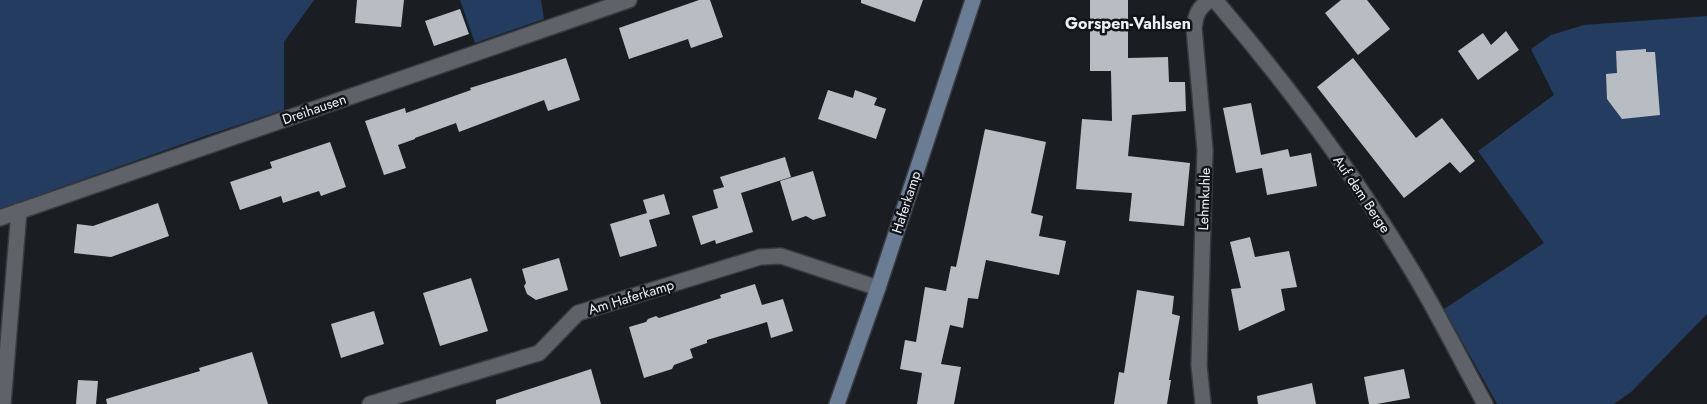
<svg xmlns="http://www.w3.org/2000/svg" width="1707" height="404" font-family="Jost,sans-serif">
	<rect width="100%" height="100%" fill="#1a1e22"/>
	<g fill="#243c5f">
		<path d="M0,0h314l-30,42v68l-76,25 -208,74z"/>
		<path d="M460,0h81l3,19 -69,24z"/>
		<path d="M1707,16v298l-76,78 -17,12h-117l-53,-95 100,-66 -66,-92 76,-56 -23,-46 20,-14 33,-10z"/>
	</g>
	<g fill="#b8bdc3">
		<path d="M357,0h47l-3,27 -46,-4z"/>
		<path d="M699,0h11l13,37 -32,11 -3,-9 -59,20 -10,-31z"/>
		<path d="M861,0h62l-8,22 -54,-19z"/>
		<path d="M1090,0h38v58l40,-1 1,25h16l1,29 -54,4 -4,41 62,7 -6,63 -55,-5 3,-28 -56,-4 6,-70 30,2 -1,-50h-21z"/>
		<path d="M1341,0h26l23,29 -32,26 -33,-42z"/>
		<path d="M460,9l9,25 -35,12 -9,-25z"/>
		<path d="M1506,31l13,19 -41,30 -20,-29 25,-18 8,12z"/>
		<path d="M1646,49v3h9l5,63 -38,4 -15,-20 -1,-25 11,-1 -1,-22z"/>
		<path d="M566,58l14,42 -32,11 -4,-11 -85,32 -3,-9 -41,15v1l-17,6 8,23 -22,7 -19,-54 40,-13 1,5 65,-23 -1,-2z"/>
		<path d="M1353,58l63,80 26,-20 33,43 -15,12 -10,-11 -46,36 -87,-111z"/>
		<path d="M828,90l25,8 2,-8 22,8 -3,7 12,4 -10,30 -58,-20z"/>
		<path d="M1251,103l10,52 27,-6 2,8 21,-4 6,33 -50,9 -5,-27 -26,5 -13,-65z"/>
		<path d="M985,129l61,13 -15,71 12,3 -4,20 27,5 -7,34 -73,-15 -8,39 -10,-1 -5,30 -13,-3 -9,39 20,3 -7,37h-37l5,-31 -22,-4 5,-29 11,2 9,-55 21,4 5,-25 5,1z"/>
		<path d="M330,142l16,45 -25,9 -2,-5 -36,12 -2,-7 -41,14 -10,-28 42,-14 -2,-6z"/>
		<path d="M785,157l6,20 -50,16 12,39 -37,12 -1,-4 -14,5 -9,-29 26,-8 -5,-18 11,-3 -4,-10z"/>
		<path d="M813,171l13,45 -13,4 -7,-4 -14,5 -12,-40z"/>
		<path d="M664,194l6,20 -21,6 8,26 -37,11 -10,-33 37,-11 -4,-13z"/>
		<path d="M158,203l11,33 -58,21 -37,-4 3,-29 16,2z"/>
		<path d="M1250,237l5,20 34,-6 8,36 -16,2 4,21 -46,21 -8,-42 10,-1 -11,-46z"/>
		<path d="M559,258l9,32 -32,10 -9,-6 -3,-8 2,-3 -4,-14z"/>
		<path d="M471,278l17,53 -48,15 -17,-53z"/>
		<path d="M755,284l10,30 -3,-9 21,-6 10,32 -22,7 -4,-16 -60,18v3l-17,6 3,9 -19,7 -2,4 -28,9 -15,-51 17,-5 2,-3 8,-3 3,2 62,-20 -1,-3z"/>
		<path d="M1137,290l37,6 -2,18 8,2 -11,64h2l-4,24h-53l5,-32 5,1z"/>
		<path d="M374,311l10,33 -43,14 -10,-34z"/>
		<path d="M252,352l16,52h-161l-1,-5 94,-28 -1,-3z"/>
		<path d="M591,369l10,35h-105v-4z"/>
		<path d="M1404,369l6,29 -33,6h-8l-5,-27z"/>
		<path d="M78,380l20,1 -2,23h-20z"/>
		<path d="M1312,383l4,21h-58l-1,-8z"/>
	</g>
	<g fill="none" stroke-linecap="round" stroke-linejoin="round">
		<defs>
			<g id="street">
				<path d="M1215,0c71,83 137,171 193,264 28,45 51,93 77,140"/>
				<path d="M0,218l629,-218"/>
				<path d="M3,404l16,-193"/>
				<path d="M370,404l169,-51 39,-40 182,-56 21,-1 97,32"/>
				<path d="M1203,404l-4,-39 6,-215 -11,-122c2,-14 4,-20 16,-28"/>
			</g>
			<path id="secondary" d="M837,404l41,-116 95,-288"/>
		</defs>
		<use href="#street" stroke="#393b3f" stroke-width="18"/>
		<use href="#secondary" stroke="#393b3f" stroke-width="18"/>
		<use href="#street" stroke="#5f6369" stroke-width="15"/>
		<use href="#secondary" stroke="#6b7c95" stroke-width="15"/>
	</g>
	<g text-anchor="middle" stroke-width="5" stroke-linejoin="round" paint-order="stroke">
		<g font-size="14" fill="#eef1f4" stroke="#111419">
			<text transform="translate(314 109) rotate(-19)" y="5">Dreihausen</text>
			<text transform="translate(1362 194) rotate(56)" y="5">Auf dem Berge</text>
			<text transform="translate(1204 199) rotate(-88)" y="5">Lehmkuhle</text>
			<text transform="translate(906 202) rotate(-72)" y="5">Haferkamp</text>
			<text transform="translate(631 297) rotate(-17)" y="5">Am Haferkamp</text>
		</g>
		<g font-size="16" font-weight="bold" fill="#eef1f4" stroke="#111419">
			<text x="1128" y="29">Gorspen-Vahlsen</text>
		</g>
	</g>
</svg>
